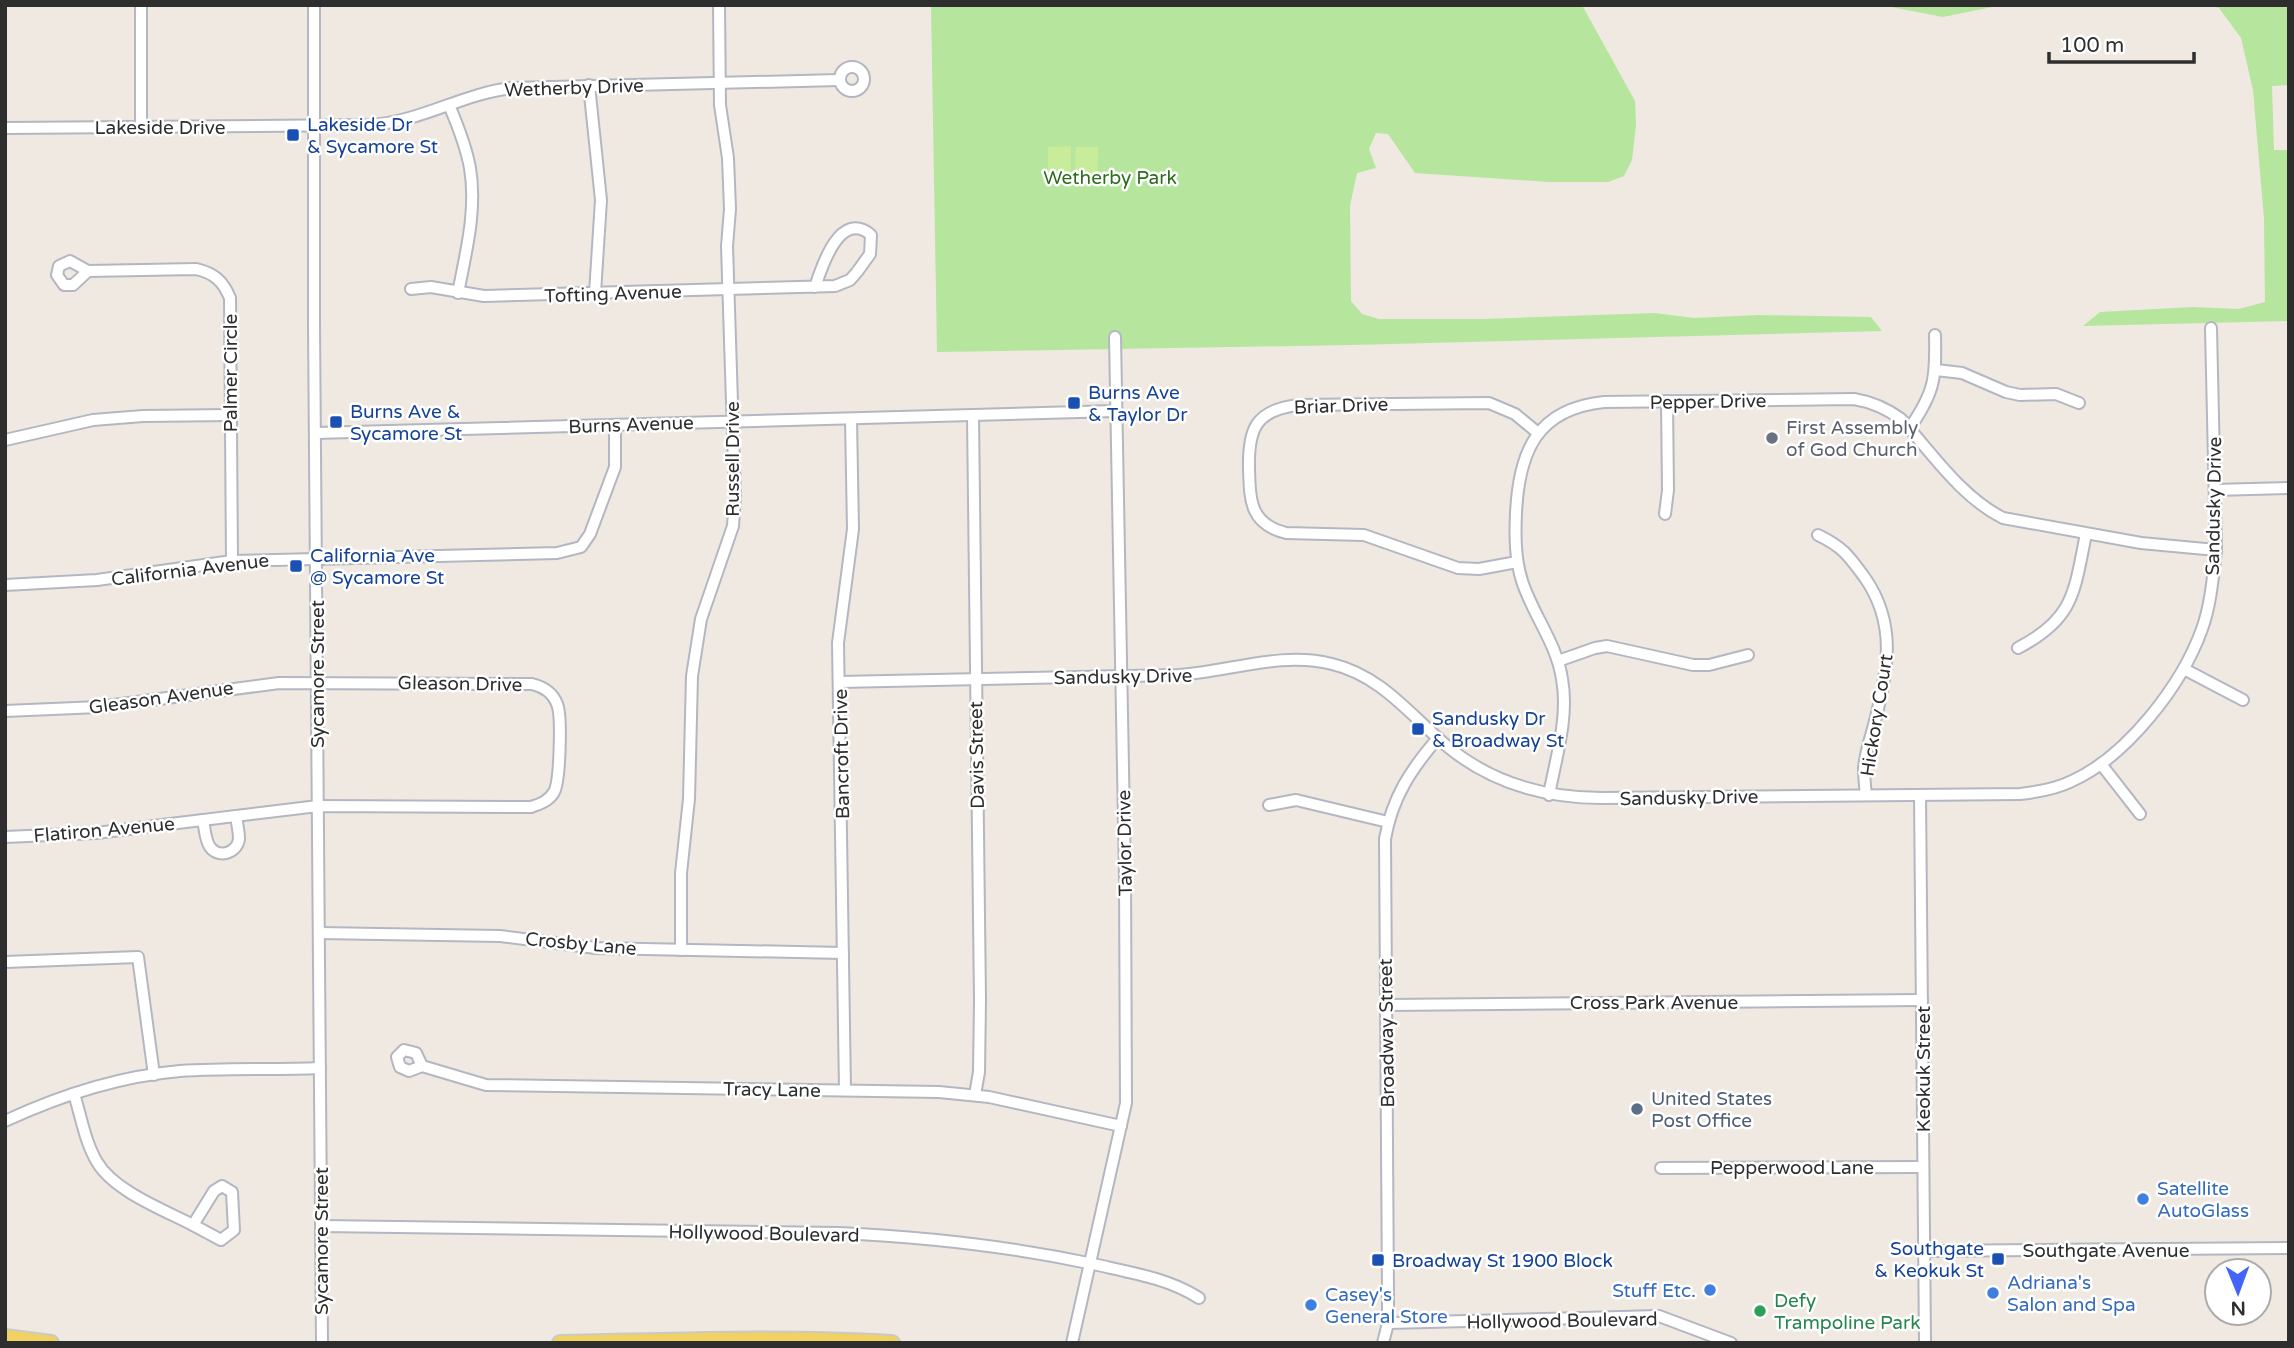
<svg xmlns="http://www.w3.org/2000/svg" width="2294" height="1348" font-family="'Varela Round',sans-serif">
	<rect width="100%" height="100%" fill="#efe9e1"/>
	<g fill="#b6e59e">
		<path d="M931,5h651l53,96 1,24 -4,35 -8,16 -16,6h-59l-134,-9 -27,-39 -12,-1 -7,16 7,19 -19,5 -7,33 1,95 11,13 17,5h105l170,-6 40,5 64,-3 113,2 11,14 -530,14 -415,7z"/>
		<path d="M1881,5h121l-59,12z"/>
		<path d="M2210,5h79v80l-17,1 2,64h15v171l-206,5 17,-14 93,-5 46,2 26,-7 -1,-83 -11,-129 -12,-52 -22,-30z"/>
	</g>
	<g fill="#c9ec9a">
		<path d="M1071,146v38h-23v-37z"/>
		<path d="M1076,147h22l-1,38h-22z"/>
	</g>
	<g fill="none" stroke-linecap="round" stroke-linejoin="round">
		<defs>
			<g id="minor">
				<path d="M141,5v122"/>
				<path d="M314,5v320l8,1018"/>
				<circle cx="852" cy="79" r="12"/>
				<path d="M589,85l12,115 -6,93"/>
				<path d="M449,105c9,21 17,41 21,63 7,42 -4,84 -12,125"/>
				<path d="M5,128l365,-3c50,-3 92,-31 141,-37l328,-8"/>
				<path d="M88,271l-15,14h-9l-7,-10 2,-9 11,-5 18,10 108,-2c18,4 27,12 34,29l2,263"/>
				<path d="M411,289l20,-2 53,9 351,-10 15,-6 7,-8 13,-18 1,-19c-31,-26 -49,31 -56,52"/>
				<path d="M1936,370l26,3 44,19 14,3 36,-1 23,9"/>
				<path d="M973,415l7,585 -1,72 -4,23"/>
				<path d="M1909,429c26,-37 27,-51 26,-94"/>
				<path d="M315,433l800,-22"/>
				<path d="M5,440l88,-20 50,-4 88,-1"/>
				<path d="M2215,490l74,-2"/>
				<path d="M1665,514l3,-24 -1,-89"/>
				<path d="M1818,535c25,12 31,21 47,43 32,46 23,92 10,143 -4,16 -10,32 -11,47 0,9 1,18 2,27"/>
				<path d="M1517,562l-38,7 -21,-1 -94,-33 -78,-2c-36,-9 -36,-32 -37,-64 -1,-39 6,-59 49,-64l191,-2 26,11 23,19"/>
				<path d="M5,585l92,-5 135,-19 325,-8 24,-6 9,-13 25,-67v-42"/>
				<path d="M2018,648c57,-30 56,-56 68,-114"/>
				<path d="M1558,661l37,-13 12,-2 86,19h16l39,-10"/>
				<path d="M2184,669l59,31"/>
				<path d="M839,682l339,-7c50,-3 103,-24 154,-11 50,12 78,51 116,83 44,36 97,51 154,51l418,-4c18,-2 36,-5 52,-13 55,-25 110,-96 130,-152 9,-25 11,-53 14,-79l-5,-222"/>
				<path d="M5,711l94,-4 180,-24 253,1c12,3 21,9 25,20 5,11 3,78 -3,88 -5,9 -14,12 -23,15l-213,-1 -222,27 -91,4"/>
				<path d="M2101,764l39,50"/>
				<path d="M1549,795c7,-38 20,-78 13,-116 -5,-35 -29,-64 -40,-98 -7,-22 -7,-45 -6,-68 3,-62 21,-104 88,-111l250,-3c18,3 32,9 47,20 31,34 60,78 102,99l138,25 75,7"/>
				<path d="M1920,795l5,548"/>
				<path d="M1269,805l27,-5 92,22"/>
				<path d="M203,820c2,9 2,20 7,27 9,12 27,6 29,-8 0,-7 -2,-16 -3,-23"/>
				<path d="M319,933l181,3 96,12 247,5"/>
				<path d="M681,950v-77l8,-74 3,-123 9,-57 32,-93 2,-29 -8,-251 3,-37 -2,-51 -8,-53 -1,-100"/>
				<path d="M5,962l133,-5 16,118"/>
				<path d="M1386,1005l536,-5"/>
				<path d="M404,1050l12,3 6,13 -13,5 -9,-4 -3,-10z"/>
				<path d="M422,1066l64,19 453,7 50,5 132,29"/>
				<path d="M845,1090l-7,-447 15,-114 -2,-110"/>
				<path d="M74,1094c7,22 11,48 23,68 17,29 67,48 96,63"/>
				<path d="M5,1121c54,-25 116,-45 175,-50 47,-3 94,-1 140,-3"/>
				<path d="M1661,1168l262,-1"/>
				<path d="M222,1186l10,6 2,38 -13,10 -28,-15 21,-34z"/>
				<path d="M321,1226l518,7c86,4 170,13 254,31 35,8 75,14 106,34"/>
				<path d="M1924,1251l365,-3"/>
				<path d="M1388,1323l271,-7 72,27"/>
				<path d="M1072,1343l54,-240 -1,-227 -10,-539"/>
				<path d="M1383,1343l5,-20v-28l-3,-456c7,-41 26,-70 53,-101"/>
			</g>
			<g id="major">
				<path d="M5,1337l46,6"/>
				<path d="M560,1343c111,-2 222,-7 332,0"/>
			</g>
		</defs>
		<use href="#minor" stroke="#b4b7c1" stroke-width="14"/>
		<use href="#major" stroke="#c9c9c9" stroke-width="18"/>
		<use href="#minor" stroke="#fff" stroke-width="10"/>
		<use href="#major" stroke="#f2d163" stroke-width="14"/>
	</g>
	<g fill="#1a4fb4" stroke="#fff" stroke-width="2.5">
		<rect x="286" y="128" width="14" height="14" rx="3.5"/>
		<rect x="1067" y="396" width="14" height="14" rx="3.5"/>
		<rect x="329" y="415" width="14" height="14" rx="3.5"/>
		<rect x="289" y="559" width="14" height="14" rx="3.5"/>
		<rect x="1411" y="722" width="14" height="14" rx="3.5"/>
		<rect x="1991" y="1252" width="14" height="14" rx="3.5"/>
		<rect x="1371" y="1253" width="14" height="14" rx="3.5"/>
	</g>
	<circle fill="#6b7280" stroke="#fff" stroke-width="2.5" cx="1772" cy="438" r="7"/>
	<circle fill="#5c6f8a" stroke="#fff" stroke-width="2.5" cx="1637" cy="1109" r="7"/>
	<g fill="#3f7fe0" stroke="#fff" stroke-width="2.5">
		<circle cx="2143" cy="1199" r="7"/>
		<circle cx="1710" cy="1290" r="7"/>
		<circle cx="1993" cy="1293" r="7"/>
		<circle cx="1311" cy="1305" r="7"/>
	</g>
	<circle fill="#2e9e5b" stroke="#fff" stroke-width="2.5" cx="1760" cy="1311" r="7"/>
	<g text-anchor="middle" stroke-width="5" stroke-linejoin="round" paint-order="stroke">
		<g font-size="19" fill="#2e2e2e" stroke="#fff">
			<text transform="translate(574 87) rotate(-2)" y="7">Wetherby Drive</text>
			<text x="160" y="134">Lakeside Drive</text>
			<text transform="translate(613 293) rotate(-2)" y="7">Tofting Avenue</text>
			<text transform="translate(230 373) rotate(-90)" y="7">Palmer Circle</text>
			<text transform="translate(1708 401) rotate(-1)" y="7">Pepper Drive</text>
			<text transform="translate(1341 405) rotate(-2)" y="7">Briar Drive</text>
			<text transform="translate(631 424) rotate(-2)" y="7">Burns Avenue</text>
			<text transform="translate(732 459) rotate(-90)" y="7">Russell Drive</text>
			<text transform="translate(2213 506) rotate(-89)" y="7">Sandusky Drive</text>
			<text transform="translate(190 569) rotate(-7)" y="7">California Avenue</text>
			<text transform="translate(317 674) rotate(-90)" y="7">Sycamore Street</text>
			<text transform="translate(1123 676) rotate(-1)" y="7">Sandusky Drive</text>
			<text transform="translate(460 683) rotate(1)" y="7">Gleason Drive</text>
			<text transform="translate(161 697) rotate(-8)" y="7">Gleason Avenue</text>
			<text transform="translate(1876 715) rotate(-81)" y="7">Hickory Court</text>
			<text transform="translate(841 754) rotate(-91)" y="7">Bancroft Drive</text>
			<text transform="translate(976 755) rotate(-91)" y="7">Davis Street</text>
			<text transform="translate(1689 797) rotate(-1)" y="7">Sandusky Drive</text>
			<text transform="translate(104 829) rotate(-5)" y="7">Flatiron Avenue</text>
			<text transform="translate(1124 843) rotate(-91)" y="7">Taylor Drive</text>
			<text transform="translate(581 943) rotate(5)" y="7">Crosby Lane</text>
			<text x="1654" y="1009">Cross Park Avenue</text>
			<text transform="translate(1386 1033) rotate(-91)" y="7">Broadway Street</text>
			<text transform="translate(1923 1069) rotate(-90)" y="7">Keokuk Street</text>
			<text transform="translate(772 1089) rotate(1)" y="7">Tracy Lane</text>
			<text x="1792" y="1174">Pepperwood Lane</text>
			<text transform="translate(764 1233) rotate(1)" y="7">Hollywood Boulevard</text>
			<text transform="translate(321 1241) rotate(-90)" y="7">Sycamore Street</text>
			<text x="2106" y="1257">Southgate Avenue</text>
			<text transform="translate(1562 1320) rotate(-1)" y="7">Hollywood Boulevard</text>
		</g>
		<g font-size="19" fill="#164399" stroke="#fff" text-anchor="start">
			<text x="307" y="131">Lakeside Dr<tspan x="307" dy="22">&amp; Sycamore St</tspan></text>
			<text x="1088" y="399">Burns Ave<tspan x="1088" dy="22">&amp; Taylor Dr</tspan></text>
			<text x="350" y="418">Burns Ave &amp;<tspan x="350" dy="22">Sycamore St</tspan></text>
			<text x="310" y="562">California Ave<tspan x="310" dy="22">@ Sycamore St</tspan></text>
			<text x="1432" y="725">Sandusky Dr<tspan x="1432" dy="22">&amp; Broadway St</tspan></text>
			<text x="1984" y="1255" text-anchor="end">Southgate<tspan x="1984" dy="22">&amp; Keokuk St</tspan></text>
			<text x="1392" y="1267">Broadway St 1900 Block</text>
		</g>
		<g font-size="19" fill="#2c6e1b" stroke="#fff">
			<text x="1110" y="184">Wetherby Park</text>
		</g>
		<g font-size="19" fill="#5b616d" stroke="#fff" text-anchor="start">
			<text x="1786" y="434">First Assembly<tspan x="1786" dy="22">of God Church</tspan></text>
		</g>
		<g font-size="19" fill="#4e5e75" stroke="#fff" text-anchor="start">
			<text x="1651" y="1105">United States<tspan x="1651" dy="22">Post Office</tspan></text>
		</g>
		<g font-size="19" fill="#366cbe" stroke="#fff" text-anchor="start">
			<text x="2157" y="1195">Satellite<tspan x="2157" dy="22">AutoGlass</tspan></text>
			<text x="2007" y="1289">Adriana's<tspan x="2007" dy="22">Salon and Spa</tspan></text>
			<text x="1696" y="1297" text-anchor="end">Stuff Etc.</text>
			<text x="1325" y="1301">Casey's<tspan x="1325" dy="22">General Store</tspan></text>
		</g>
		<g font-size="19" fill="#27864d" stroke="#fff" text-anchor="start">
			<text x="1774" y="1307">Defy<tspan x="1774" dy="22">Trampoline Park</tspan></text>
		</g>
	</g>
	<rect width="2294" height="1348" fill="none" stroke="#2e2e2e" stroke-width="14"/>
	<g transform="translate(2238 1292) rotate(179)"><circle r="33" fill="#ffffff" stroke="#ababab" stroke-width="2"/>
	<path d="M0-5L12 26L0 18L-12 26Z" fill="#4264fb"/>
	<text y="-10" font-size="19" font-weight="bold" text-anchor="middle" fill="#2e2e2e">N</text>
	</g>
	<path d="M2049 52v10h145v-10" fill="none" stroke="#2e2e2e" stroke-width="3.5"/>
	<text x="2060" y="52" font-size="21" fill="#2e2e2e" stroke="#ffffff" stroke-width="5" paint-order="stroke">100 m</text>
</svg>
